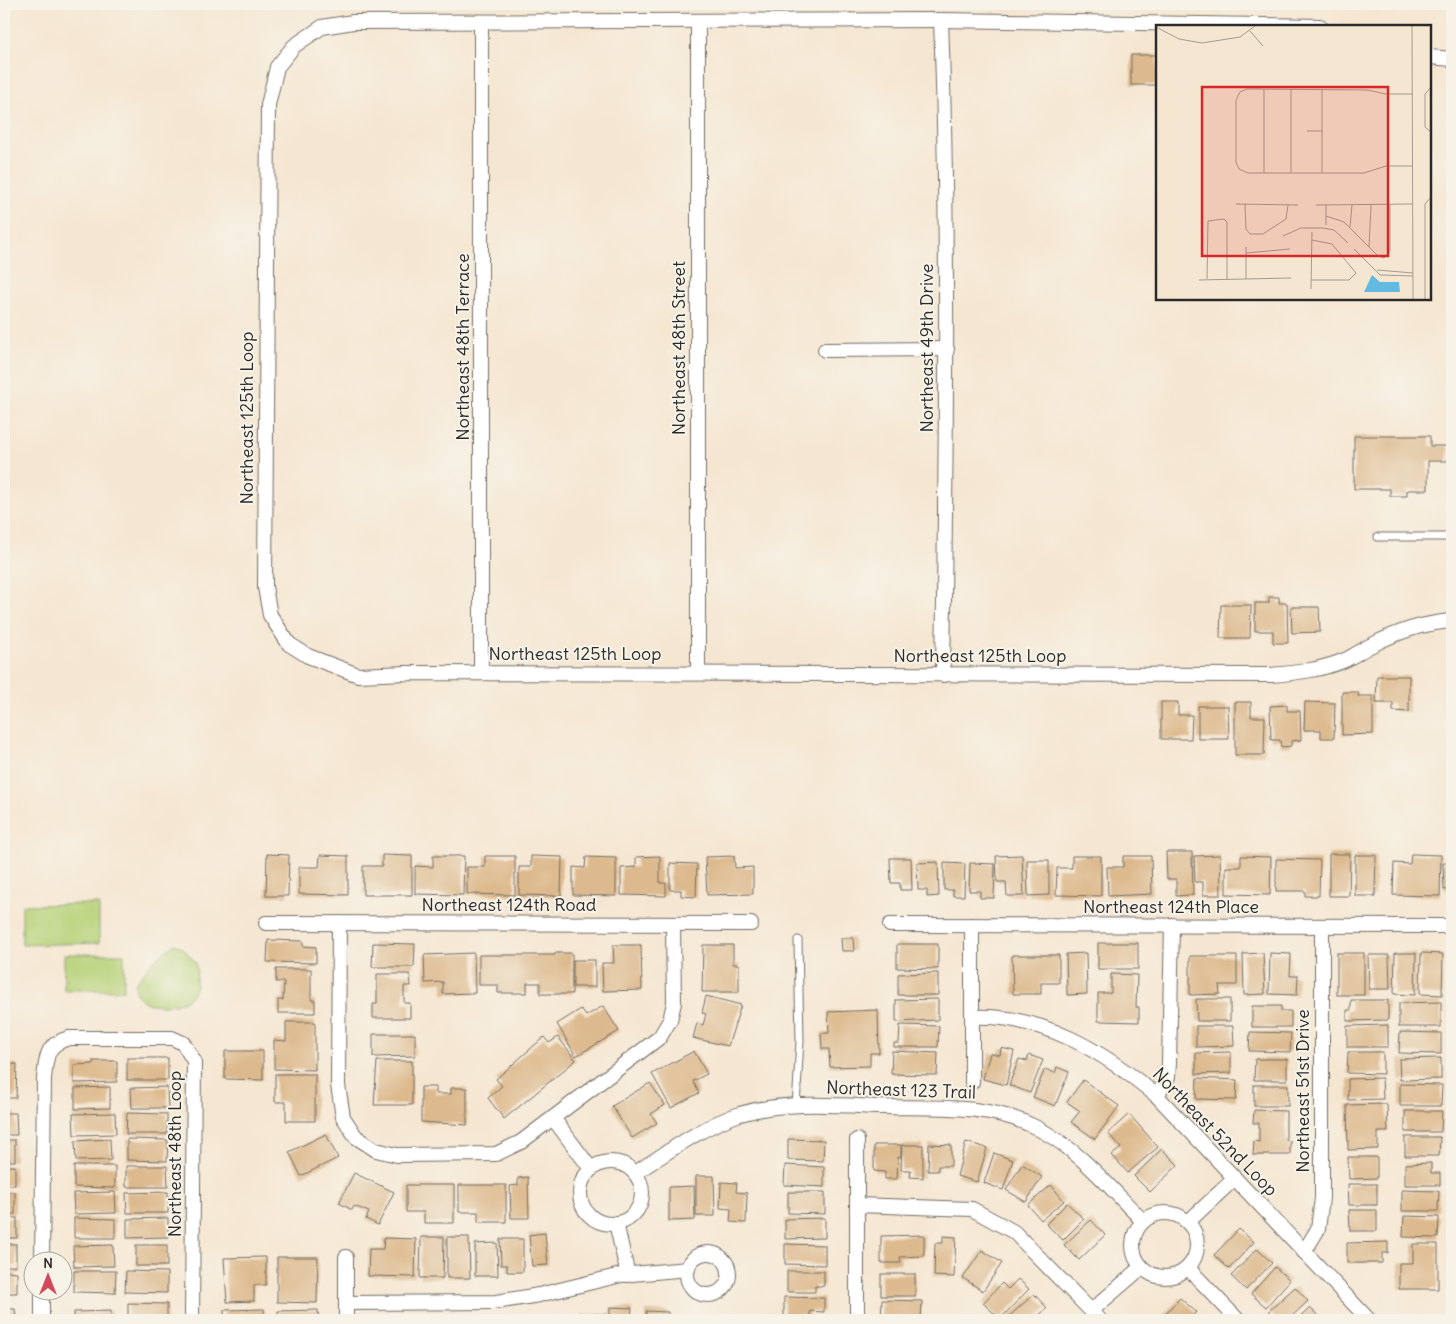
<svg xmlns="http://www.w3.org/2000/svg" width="1456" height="1324" font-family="Delius,sans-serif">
	<rect width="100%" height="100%" fill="#f7f3e8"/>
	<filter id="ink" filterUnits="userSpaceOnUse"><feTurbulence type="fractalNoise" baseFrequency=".02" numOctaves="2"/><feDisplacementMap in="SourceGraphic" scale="10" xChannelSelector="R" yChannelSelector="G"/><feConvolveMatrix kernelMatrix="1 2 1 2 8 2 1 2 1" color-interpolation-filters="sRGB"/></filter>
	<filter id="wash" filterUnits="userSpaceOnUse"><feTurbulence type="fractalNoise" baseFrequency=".0096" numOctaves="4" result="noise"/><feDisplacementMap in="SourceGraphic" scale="20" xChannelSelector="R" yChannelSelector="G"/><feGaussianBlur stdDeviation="1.12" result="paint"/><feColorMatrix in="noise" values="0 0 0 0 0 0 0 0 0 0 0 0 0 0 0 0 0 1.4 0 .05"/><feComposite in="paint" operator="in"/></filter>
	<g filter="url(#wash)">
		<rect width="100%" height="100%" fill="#f5e6d1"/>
		<g fill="#b5d177" stroke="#707e51">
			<path d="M99,904v39l-77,2v-40z"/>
			<path d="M175,944l7,3 14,16c1,11 2,26 -6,34 -8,9 -35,10 -45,5 -3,-2 -6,-6 -9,-8l-1,-11 20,-24z"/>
			<rect x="64" y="954" width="60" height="36"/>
		</g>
		<g id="blocks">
			<g fill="#ddba8e">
				<rect x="1131" y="55" width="26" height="30"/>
				<path d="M1354,436h76v10h18v15h-20v29h-21v6h-17v-7h-36z"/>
				<path d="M1269,597h10v6h8l1,40h-15v-12h-18v-28h14z"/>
				<path d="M1221,605h30l-1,33h-30z"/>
				<path d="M1291,607h28l1,25 -28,1z"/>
				<path d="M1377,676h32v36l-16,-1v-8h-17z"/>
				<path d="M1342,692h16v4h15v38l-31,1z"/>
				<path d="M1161,702h17v13h14l-1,24h-30z"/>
				<path d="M1235,702h16v15h14l-1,38h-29z"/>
				<path d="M1305,702l30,1 -1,35h-13v-8h-17z"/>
				<path d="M1287,705v6h13l1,29 -10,1v5l-10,1 -1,-7h-9l-1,-34z"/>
				<path d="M1198,706h30l1,33h-31z"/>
				<path d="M1166,852h26l1,43 -17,1v-17h-9z"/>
				<path d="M267,854l22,1 -1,41h-22z"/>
				<path d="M1329,854h21l-1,42h-20z"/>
				<path d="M1411,854l30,1 -1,41 -47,-1 1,-32 16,1z"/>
				<path d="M320,855l28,1v39l-49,-1v-27h20z"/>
				<path d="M382,855l30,1v39h-49v-29h19z"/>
				<path d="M1022,855l2,41h-17l-1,-14h-9l-1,-26z"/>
				<path d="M1220,855l1,40h-18v-13h-8l-1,-26z"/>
				<path d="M1355,855h21l-1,41h-20z"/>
				<path d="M433,856h31l-1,39 -48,-1v-28l18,1z"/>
				<path d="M485,856h30v39l-48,-1v-27h18z"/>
				<path d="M531,856l31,1 -1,39 -42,-1v-28h12z"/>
				<path d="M660,856v27h6v13l-45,-1v-27l15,-1v-10z"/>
				<path d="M734,856l1,12 18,-1v27l-46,1 -2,-38z"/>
				<path d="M1072,856h29v40l-45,-1 1,-27h15z"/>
				<path d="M1123,856h28l1,38 -44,2 -1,-29h16z"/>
				<path d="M1241,856l30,1 -1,38 -44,-1v-27h15z"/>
				<path d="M586,857l30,1v38l-43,-1v-28l12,1z"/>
				<path d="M890,858h21l1,32h-12v-7h-9z"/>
				<path d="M1276,859l44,1 -1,36h-14v-5h-29z"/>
				<path d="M1027,860h22v35l-21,1z"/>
				<path d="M938,862l1,34 -12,1v-7h-9l-1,-27z"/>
				<path d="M670,863l27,1 -1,33 -15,-1v-6h-11z"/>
				<path d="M944,863l21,1 -1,32h-11v-6h-9z"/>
				<path d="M970,863l25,1 -1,34h-14v-7h-11z"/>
				<path d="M1443,863h9v26l-8,1z"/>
				<path d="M841,938h12l1,13h-12z"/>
				<path d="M268,940l35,1v5l13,1v16l-49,-1z"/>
				<path d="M373,943l42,1 -1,23h-42z"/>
				<rect x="1098" y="943" width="40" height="26"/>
				<path d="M897,944h41v25l-41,-1z"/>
				<path d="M613,945h28l1,45 -39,1 -1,-28h12z"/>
				<path d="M703,945h30v19h6v28h-37z"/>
				<path d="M474,953l1,40 -32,1v-12l-18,1 -1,-28z"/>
				<path d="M555,953h17v41h-32v-11h-13v10h-29v-8h-19v-30h76z"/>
				<path d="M1086,953l1,41 -20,1 -1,-41z"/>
				<path d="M1263,953l2,41 -21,1 -1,-41z"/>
				<path d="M1270,953l21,1 -1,22h8l-1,19 -28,-1z"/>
				<rect x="1337" y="953" width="27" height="42"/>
				<path d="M1395,953h21l-1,42 -21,-1z"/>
				<path d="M1421,953l22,1 -1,41 -22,-1z"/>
				<path d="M1012,955h47v28h-18v11h-28z"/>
				<path d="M1368,955h21l1,34h-21z"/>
				<path d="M1190,956h47v29h-18l1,9 -30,1z"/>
				<rect x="573" y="960" width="22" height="27"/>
				<path d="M276,969h35v31h4v13h-37v-13h5l1,-18h-8z"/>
				<path d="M938,973v22h-40v-21z"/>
				<path d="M377,974h33l1,12h-7v17h6v15h-37v-14h4z"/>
				<path d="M1111,974l26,1 -1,32h3v15l-41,-1v-28h13z"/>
				<path d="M706,996l35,9 -13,41 -35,-8 4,-15 6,2 3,-11 -4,-1z"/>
				<path d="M938,999v21l-42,2v-22z"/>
				<path d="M1196,999h34v22h-33z"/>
				<path d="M1351,1000h37v20l-41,1v-11h4z"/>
				<path d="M1441,1002v25h-42v-24z"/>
				<path d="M603,1006l16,25 -43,25 -19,-32 24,-15 5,7z"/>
				<path d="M1252,1006h29v5h10v16h-39z"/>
				<path d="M878,1010l1,43h-9v13l-40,1 -1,-18h-7l-1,-16h8l-1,-21z"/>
				<path d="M286,1022h29v48l-41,-1v-29l12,1z"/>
				<path d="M900,1025l39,1 -1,21h-44v-4h5z"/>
				<path d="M1388,1025v22h-41v-21z"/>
				<path d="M1196,1026h37l1,20 -38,1z"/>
				<path d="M1250,1032l41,1 -1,19 -41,-1z"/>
				<path d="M1400,1032l41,1v21l-42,-1z"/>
				<path d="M373,1034h42v22l-42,1z"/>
				<path d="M544,1037l5,6 9,-6 18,23 -72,59 -16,-21 14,-12 -6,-7z"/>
				<path d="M1001,1048l13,3 -8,34 -23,-6 7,-26 10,2z"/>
				<path d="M225,1051h38v29l-38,-1z"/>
				<path d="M694,1051l13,23 -14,7 6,12 -28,15 -19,-34z"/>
				<path d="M892,1051l46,2 -1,22 -46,-1z"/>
				<path d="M1231,1052v21l-35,1v-21z"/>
				<path d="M1348,1052h35v22l-36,-1z"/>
				<path d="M1029,1055l14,5 -13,33 -21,-8 10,-26 8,2z"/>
				<rect x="127" y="1058" width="41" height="22"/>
				<path d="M1441,1058v21l-41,1 -1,-21z"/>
				<path d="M1255,1059h32v21h-33z"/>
				<path d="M93,1061h24v21l-43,1v-18l19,-1z"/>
				<path d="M377,1061h35v44h-38z"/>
				<path d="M4,1064h13l-1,34h-12z"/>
				<path d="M1057,1067l12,5 -14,34 -22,-9 12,-28 10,4z"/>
				<path d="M275,1074h40v47h-29v-19h-11z"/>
				<path d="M1197,1078l40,2 -1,20 -40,-1z"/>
				<path d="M1382,1078l1,21 -35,1v-21z"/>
				<path d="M1083,1080l36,26 -24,33 -24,-17 9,-11 -13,-9z"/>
				<path d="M650,1083l15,22 -14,9 6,9 -25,15 -20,-32z"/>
				<path d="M1400,1084l42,1 -1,21h-41z"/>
				<rect x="1254" y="1085" width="34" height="21"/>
				<path d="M110,1087v21l-35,1v-21z"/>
				<path d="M167,1087l1,21h-36l-1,-20z"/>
				<path d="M421,1087h15v7h15v-6h16v37l-46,-3z"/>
				<path d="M1387,1104l1,28h-10v17l-30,1 -1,-45z"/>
				<path d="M1254,1110l32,1v29l4,1v14h-37l1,-14 5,1v-19h-6z"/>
				<path d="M1405,1111h37l-1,21h-36z"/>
				<path d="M4,1113h12l1,22h-13z"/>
				<path d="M115,1113l1,21 -42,1 -1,-21z"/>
				<path d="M127,1113l40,1v20h-41z"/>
				<path d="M1129,1114l29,33 -30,26 -16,-18 9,-7 -13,-15z"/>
				<path d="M326,1134l12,24 -37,18 -12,-24z"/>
				<path d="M1405,1137h35l-1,19h-34z"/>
				<path d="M110,1139l1,21 -35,1 -1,-20z"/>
				<path d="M127,1139l41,1 -1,21 -40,-1z"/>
				<path d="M788,1139l36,1 -1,21 -35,-1z"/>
				<rect x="4" y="1140" width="11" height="21"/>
				<path d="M966,1142l21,6 -10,34 -20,-6z"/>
				<path d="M929,1144l22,1v21h-13v5h-10z"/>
				<path d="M874,1145h27v12h-3l-1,22h-12v-7l-11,-1z"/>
				<path d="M902,1145h21v33l-13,-1 1,-7h-10z"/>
				<path d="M1162,1149l16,16 -28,27 -16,-16z"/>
				<path d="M994,1153l19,7 -10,30 -19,-7z"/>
				<path d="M1348,1157h29v21l-28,1z"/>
				<path d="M1431,1163v10h9v12h-35v-21z"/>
				<path d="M1022,1164l20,13 -16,25 -20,-12z"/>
				<path d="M785,1165l39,2v20l-40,-2z"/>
				<rect x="4" y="1166" width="11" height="19"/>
				<path d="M74,1166h41v22l-41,-1z"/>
				<path d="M126,1166h41l1,21h-42z"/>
				<path d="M354,1173l40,19 -16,33 -12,-6 3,-7 -15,-6 -2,4 -13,-7z"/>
				<path d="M696,1176h18l1,40h-19z"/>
				<path d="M528,1177l1,41h-18l-1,-32 8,-1v-7z"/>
				<path d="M721,1182l16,1 -1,9 11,1 -1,30 -16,-1 1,-13 -11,-1z"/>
				<path d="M1348,1184h29v21h-28z"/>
				<path d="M406,1185h48v38h-30v-11h-18z"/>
				<path d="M459,1185h47v37h-28v-10h-19z"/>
				<path d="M1051,1185l13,16 -23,19 -13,-15z"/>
				<path d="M694,1186l1,34 -26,1v-34z"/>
				<path d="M1402,1190l37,1 -1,20h-36z"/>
				<rect x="4" y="1192" width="11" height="22"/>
				<path d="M115,1192l1,21 -42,1 -1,-21z"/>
				<path d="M168,1192v21h-41l-1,-20z"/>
				<path d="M788,1192h37v22l-37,-1z"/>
				<path d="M1067,1203l17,16 -21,21 -17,-16z"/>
				<path d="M1349,1210h28v21h-27z"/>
				<path d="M1404,1216l35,1 -1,21 -35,-1z"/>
				<rect x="4" y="1218" width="13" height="20"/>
				<path d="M74,1218l41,1v19h-41z"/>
				<path d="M168,1218v19l-41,1v-19z"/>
				<path d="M825,1218v20l-40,1v-20z"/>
				<path d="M1091,1220l14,15 -26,25 -15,-15z"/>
				<path d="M1239,1229l15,13 -25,27 -15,-14z"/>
				<path d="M545,1233l3,32 -16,1 -3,-31z"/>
				<path d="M924,1235v21l-24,1 1,6h-20v-27z"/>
				<path d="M943,1236l13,1 -2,40 -20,-1 1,-33h8z"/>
				<path d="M421,1237h23l-1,41h-23z"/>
				<path d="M447,1237h22l1,41h-23z"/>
				<path d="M384,1238l32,1 -1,38 -47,-1 1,-27h14z"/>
				<path d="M500,1239h23v33h-16v-7h-6z"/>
				<path d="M1388,1242v11h-6v10h-35v-20z"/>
				<path d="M497,1243l1,33h-23v-32z"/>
				<rect x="4" y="1244" width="12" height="22"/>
				<path d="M785,1244l40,1v20l-40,-1z"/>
				<path d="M1413,1244h25v45h-39v-26h14z"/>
				<path d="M113,1245l1,21 -40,1 -1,-21z"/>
				<rect x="136" y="1245" width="31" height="21"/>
				<path d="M1257,1249l15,14 -26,27 -15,-14z"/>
				<path d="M982,1250l20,13 -19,28 -20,-13z"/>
				<path d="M266,1257v28h-12v16l-27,1 -3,-44z"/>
				<path d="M277,1257h41l-1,46 -40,-1z"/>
				<path d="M1275,1267l15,13 -24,27 -15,-13z"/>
				<path d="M4,1271l13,1v21h-13z"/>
				<path d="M74,1271h42l-1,22 -41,-1z"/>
				<path d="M126,1271l41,1v21l-42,-1z"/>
				<path d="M787,1271h37v15h-9v6h-28z"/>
				<rect x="881" y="1274" width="34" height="22"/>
				<path d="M1018,1279l11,10 -29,30 -17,-16 19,-20 6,6z"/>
				<path d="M1295,1287l13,14 -20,19h-11l-8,-9z"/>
				<path d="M1034,1294l13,14 -13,12h-29z"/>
				<path d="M784,1297l40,1v14l-14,-1v8l-26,-1z"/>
				<path d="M1180,1298l16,14 -7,8h-30z"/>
				<path d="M882,1300l40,1 -1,19h-40z"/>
				<path d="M128,1303l39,1v16h-39z"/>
				<path d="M610,1307l22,1 -1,12h-21z"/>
				<path d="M1310,1308l13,12h-26z"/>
				<path d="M4,1309h11l1,11h-12z"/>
				<path d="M264,1309l1,11h-41v-10z"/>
				<path d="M318,1310l1,10h-41v-9z"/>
				<path d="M111,1311v9h-37v-8z"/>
				<path d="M646,1311l22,1v8h-22z"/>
				<path d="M583,1314h22l-1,6h-21z"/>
			</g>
		</g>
	</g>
	<g filter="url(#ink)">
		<use href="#blocks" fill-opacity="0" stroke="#726c65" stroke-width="1"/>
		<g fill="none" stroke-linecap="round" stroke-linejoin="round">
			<defs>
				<g id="lane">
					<path d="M1378,537h74"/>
					<path d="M796,1106l4,-65 -2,-101"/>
				</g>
				<g id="street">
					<path d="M941,20c8,219 5,437 2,655"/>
					<path d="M481,22v651"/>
					<path d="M698,22v651"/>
					<path d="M1320,26l-379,-6 -588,2 -31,5 -28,19 -17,21 -9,38 -3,482 5,28 19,29 19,12 50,19 48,-2 864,2c26,-2 51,-5 75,-15 9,-4 18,-11 27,-15 25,-13 52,-22 80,-24"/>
					<path d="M1430,57l22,2"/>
					<path d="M825,350l122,-1"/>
					<path d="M266,923l485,1"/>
					<path d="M339,923l-1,162 5,32 13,20 20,13 21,5 99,-1 25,-12 139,-105 10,-17 4,-17 -1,-79"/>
					<path d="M890,925l562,1"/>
					<path d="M972,1017c71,-3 132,35 185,79l212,224"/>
					<path d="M972,1082v-157"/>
					<path d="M1157,1096l11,-19 1,-14 3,-138"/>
					<path d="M553,1118l38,51"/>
					<circle cx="611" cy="1193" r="31"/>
					<path d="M635,1173c33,-21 68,-47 105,-59 44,-13 94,-9 139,-7 52,1 109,-4 156,20 43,21 75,61 108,94"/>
					<path d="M857,1205l115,4 42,23 86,88"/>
					<circle cx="1165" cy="1245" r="32"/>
					<path d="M1188,1222l46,-43"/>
					<path d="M616,1223l12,52"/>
					<path d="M1304,1252l14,-23 4,-31v-272"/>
					<circle cx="708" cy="1274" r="21"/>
					<path d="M346,1257v63"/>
					<path d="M42,1262l2,-184c3,-22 1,-33 25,-40h103l11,5 11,18 -2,259"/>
					<path d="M1188,1268l50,52"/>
					<path d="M42,1292v28"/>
					<path d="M346,1303l150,-1 43,-7 82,-20 67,-6"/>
					<path d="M1091,1311l50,-43"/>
					<path d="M857,1320v-180"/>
				</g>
			</defs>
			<use href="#lane" stroke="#726c65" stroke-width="9"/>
			<use href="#street" stroke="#726c65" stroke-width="16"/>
			<use href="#lane" stroke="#fff" stroke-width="7"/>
			<use href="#street" stroke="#fff" stroke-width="14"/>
		</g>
	</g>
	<g text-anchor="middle" stroke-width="4" stroke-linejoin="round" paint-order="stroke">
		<g font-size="18" fill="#2b2b2b" stroke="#f7f3e8">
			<text transform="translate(463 347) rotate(-90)" y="6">Northeast 48th Terrace</text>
			<text transform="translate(679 348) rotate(-90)" y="6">Northeast 48th Street</text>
			<text transform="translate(927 348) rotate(-90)" y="6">Northeast 49th Drive</text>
			<text transform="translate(247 418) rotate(-90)" y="6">Northeast 125th Loop</text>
			<text x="575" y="660">Northeast 125th Loop</text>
			<text x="980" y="662">Northeast 125th Loop</text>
			<text x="509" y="911">Northeast 124th Road</text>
			<text x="1171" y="913">Northeast 124th Place</text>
			<text transform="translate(901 1090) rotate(2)" y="6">Northeast 123 Trail</text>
			<text transform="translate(1303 1091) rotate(-90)" y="6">Northeast 51st Drive</text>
			<text transform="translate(1215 1132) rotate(46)" y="6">Northeast 52nd Loop</text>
			<text transform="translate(175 1154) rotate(-90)" y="6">Northeast 48th Loop</text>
		</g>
	</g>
	<g transform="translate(1156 25)">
		<rect width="275" height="275" fill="#f5e6d1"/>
		<path d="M216,250l8,7h19l1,10h-36z" fill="#63bae0"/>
		<path fill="none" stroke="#a49b8f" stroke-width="1" d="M256,1l1,273M0,2l23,12 23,4 38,-6 15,-11M94,6l13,15M275,62l-6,7v33l6,5M108,64v84M135,64v84M166,64v84M151,106h16M256,141h-26l-22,7h-116l-9,-4 -3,-7v-62l4,-8 7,-3 120,1 19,4h27M80,179l62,1M89,179l1,25 4,5h13l23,-15 2,-14M160,180l96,-1M170,191l18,6 34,34 6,2 6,-7v-46M170,200v-20M194,202l2,-22M127,211l18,-8h22l11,2 14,13M90,222v32M213,222l2,-42M198,224l26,26 33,1M90,228l44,-4M221,245l36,3M51,254l1,-58 16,-2 3,3v58M43,255l92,-2M155,255h38l7,-7 -24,-29 -20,-4M155,264l1,-57M269,274v-95l6,-7"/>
		<path fill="#d62828" fill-opacity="0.15" stroke="#d62828" stroke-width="2.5" d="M46,62h186v169h-186z"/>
		<rect width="275" height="275" fill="none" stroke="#2b2b2b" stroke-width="2.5"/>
	</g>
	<rect width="1456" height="1324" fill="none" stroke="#f7f3e8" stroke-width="20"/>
	<g transform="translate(48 1276)"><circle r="24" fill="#f7f3e8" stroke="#a5a39c"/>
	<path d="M0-4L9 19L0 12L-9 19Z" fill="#d1495b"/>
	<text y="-8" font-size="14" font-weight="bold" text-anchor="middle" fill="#2b2b2b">N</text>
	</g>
</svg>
